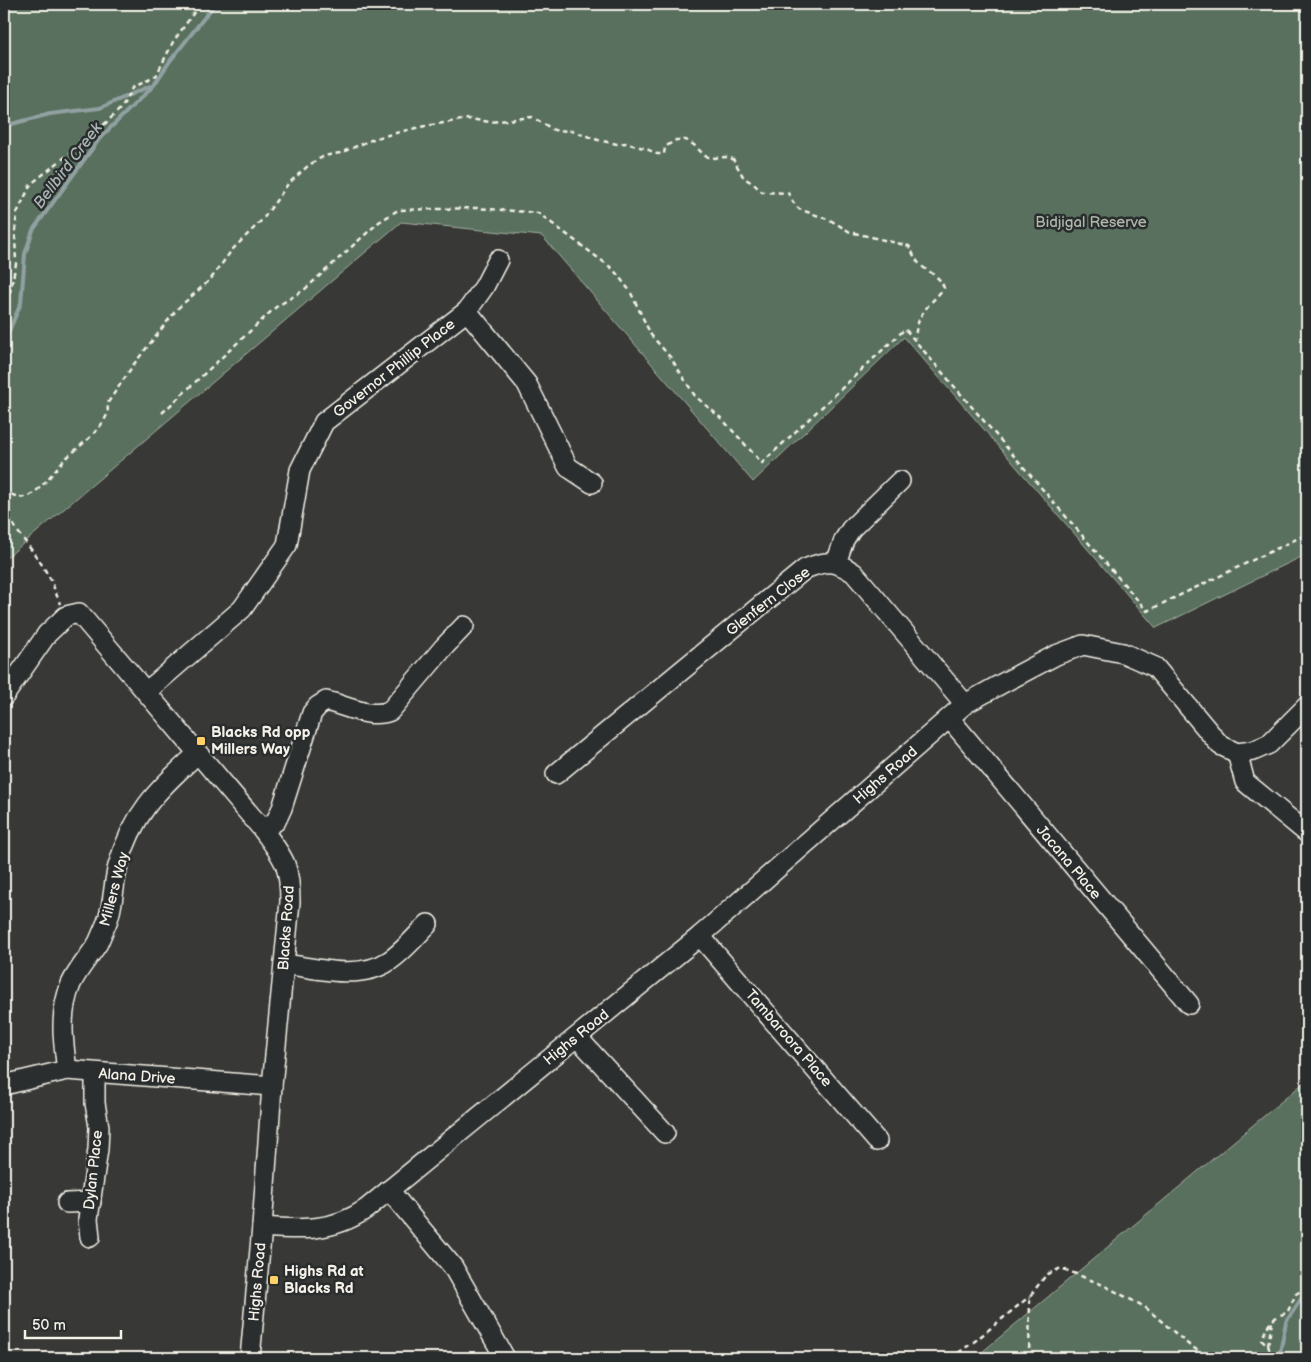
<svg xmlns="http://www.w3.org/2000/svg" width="1311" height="1362" font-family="'Balsamiq Sans',sans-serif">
	<rect width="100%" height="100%" fill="#383836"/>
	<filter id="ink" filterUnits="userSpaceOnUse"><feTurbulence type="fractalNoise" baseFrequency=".02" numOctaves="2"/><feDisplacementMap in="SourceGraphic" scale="10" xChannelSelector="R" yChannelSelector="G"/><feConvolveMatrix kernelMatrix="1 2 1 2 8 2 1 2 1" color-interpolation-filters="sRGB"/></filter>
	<g filter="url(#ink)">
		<g fill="#58705d" stroke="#a6b0a2">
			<path d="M4,4h1303v550l-151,74 -252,-291 -151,145 -211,-246 -141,-14 -397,338z"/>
			<path d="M1307,1080v278h-332z"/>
		</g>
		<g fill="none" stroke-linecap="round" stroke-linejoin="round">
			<g stroke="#91a1a2" stroke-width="4">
				<path d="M4,126l46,-12 50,-6 50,-22"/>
				<path d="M4,340l5,-9 12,-28 4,-49 8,-24 67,-92 54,-53 16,-24 45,-57"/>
				<path d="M1279,1358l7,-36 17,-26 4,-2"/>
			</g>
			<defs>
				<g id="minor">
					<path d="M467,311l60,73 41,83 24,16"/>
					<path d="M836,563l8,-23 7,-11 49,-48"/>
					<path d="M146,692l96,-83 45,-64 13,-75 24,-48 143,-111 17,-24 14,-27"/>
					<path d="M4,696l43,-62 19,-18 13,-3 184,217c21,29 27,34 27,72l-18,184 -10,141 -12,131"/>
					<path d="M950,719l239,285"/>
					<path d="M1237,753l8,29 62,51"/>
					<path d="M556,774l249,-205c21,-9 30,-9 49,4l111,131"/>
					<path d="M263,830l13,-9 6,-13 30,-95 6,-7 8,-5c21,5 44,18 64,10l54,-64 20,-21"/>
					<path d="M700,936l177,205"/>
					<path d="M284,964c33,4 75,17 105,-3 15,-10 27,-25 39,-37"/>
					<path d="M577,1037l88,96"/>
					<path d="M67,1070c-4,-29 -8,-57 4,-86 7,-15 18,-27 27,-41 3,-7 6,-14 9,-21 7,-17 6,-38 11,-56 15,-54 40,-76 79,-112"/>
					<path d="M4,1085l63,-15 205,16"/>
					<path d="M389,1190l64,77 52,91"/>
					<path d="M67,1203l24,-1"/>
					<path d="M262,1227c39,3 71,5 104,-18l334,-273 265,-232 36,-20 55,-29 27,-10 40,8 32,14 65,78 17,8 16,-2 16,-7 38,-38"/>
					<path d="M90,1237l-2,-18 10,-70 1,-22 -4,-24v-30"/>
				</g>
			</defs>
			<use href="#minor" stroke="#f4f1e8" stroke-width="22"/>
			<g stroke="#f4f1e8" stroke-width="2.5" stroke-dasharray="5 4" stroke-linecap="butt">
				<path d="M4,320l12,-56 -1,-32 2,-19 14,-29 53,-42 24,-21 14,-14 10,-19 24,-12 17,-34 27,-38"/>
				<path d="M162,413l114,-106 28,-17 75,-68 19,-12 79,-2 61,5 75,56 17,22 21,44 20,23 24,38 27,23 40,44 143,-134 242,282 160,-77"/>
				<path d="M4,489c6,5 12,9 21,8 14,-3 29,-27 39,-37 13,-12 29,-23 39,-38 4,-6 6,-11 4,-18l27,-40 43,-55 33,-29 22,-30 31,-31 25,-35 21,-19 15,-9 16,-3 36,-15 44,-11 48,-8 23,3 41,-5 22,13 18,1 26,9 19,4 9,-1 21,6 10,5h7l1,-7 11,-7h10l8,5 11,11 7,2 15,-1 6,2 11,19 10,6 8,8 26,1 5,9 6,7 31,11 20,12 59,14c3,5 5,11 8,15 8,11 23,13 27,27 -16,20 -26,22 -29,50"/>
				<path d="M4,509l14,23 21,28 12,20 9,24"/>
				<path d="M1268,1345l4,-23"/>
				<path d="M951,1358l24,-17 55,-45"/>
				<path d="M1029,1358l1,-62 16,-21 15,-7 42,17 42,22 44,38 21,13"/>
				<path d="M1273,1358l-2,-3 -3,-10 -6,-5c4,-13 10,-24 25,-27l9,-19 11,-7"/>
			</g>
			<use href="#minor" stroke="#2a2d2e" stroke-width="19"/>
		</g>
	</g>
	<g fill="#ffd166" stroke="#2a2d2e" stroke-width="2">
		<rect x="196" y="736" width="10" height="10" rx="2.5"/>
		<rect x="269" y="1275" width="10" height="10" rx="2.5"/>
	</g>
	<g text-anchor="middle" stroke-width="5" stroke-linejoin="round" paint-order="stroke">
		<g font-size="15" fill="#aeb7a9" stroke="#2a2d2e">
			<text x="1091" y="227">Bidjigal Reserve</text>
		</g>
		<g font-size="15" fill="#f4f1e8" stroke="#2a2d2e">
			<text transform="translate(394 368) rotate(-38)" y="5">Governor Phillip Place</text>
			<text transform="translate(768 601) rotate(-38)" y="5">Glenfern Close</text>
			<text transform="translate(885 775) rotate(-41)" y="5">Highs Road</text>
			<text transform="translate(1069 862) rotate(50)" y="5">Jacana Place</text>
			<text transform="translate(114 889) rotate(-75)" y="5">Millers Way</text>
			<text transform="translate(286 928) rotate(-86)" y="5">Blacks Road</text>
			<text transform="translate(576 1037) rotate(-39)" y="5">Highs Road</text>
			<text transform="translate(789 1038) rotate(49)" y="5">Tambaroora Place</text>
			<text transform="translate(137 1076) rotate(4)" y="5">Alana Drive</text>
			<text transform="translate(93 1170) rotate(-84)" y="5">Dylan Place</text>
			<text transform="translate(257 1282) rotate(-85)" y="5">Highs Road</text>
		</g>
		<g font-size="15" font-weight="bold" fill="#f4f1e8" stroke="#2a2d2e" text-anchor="start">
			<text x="211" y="737">Blacks Rd opp<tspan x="211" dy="17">Millers Way</tspan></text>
			<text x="284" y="1276">Highs Rd at<tspan x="284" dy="17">Blacks Rd</tspan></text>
		</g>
		<g font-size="16" font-style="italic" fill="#aab5b4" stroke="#2a2d2e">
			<text transform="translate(67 165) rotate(-53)" y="6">Bellbird Creek</text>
		</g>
	</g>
	<rect width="1311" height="1362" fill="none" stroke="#2a2d2e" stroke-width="20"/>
	<rect x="10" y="10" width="1291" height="1342" fill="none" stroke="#f4f1e8" stroke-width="2" filter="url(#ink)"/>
	<path d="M25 1330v8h96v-8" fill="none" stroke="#f4f1e8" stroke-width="2.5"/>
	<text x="32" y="1330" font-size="15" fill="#f4f1e8" stroke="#2a2d2e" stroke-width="4" paint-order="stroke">50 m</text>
</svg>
